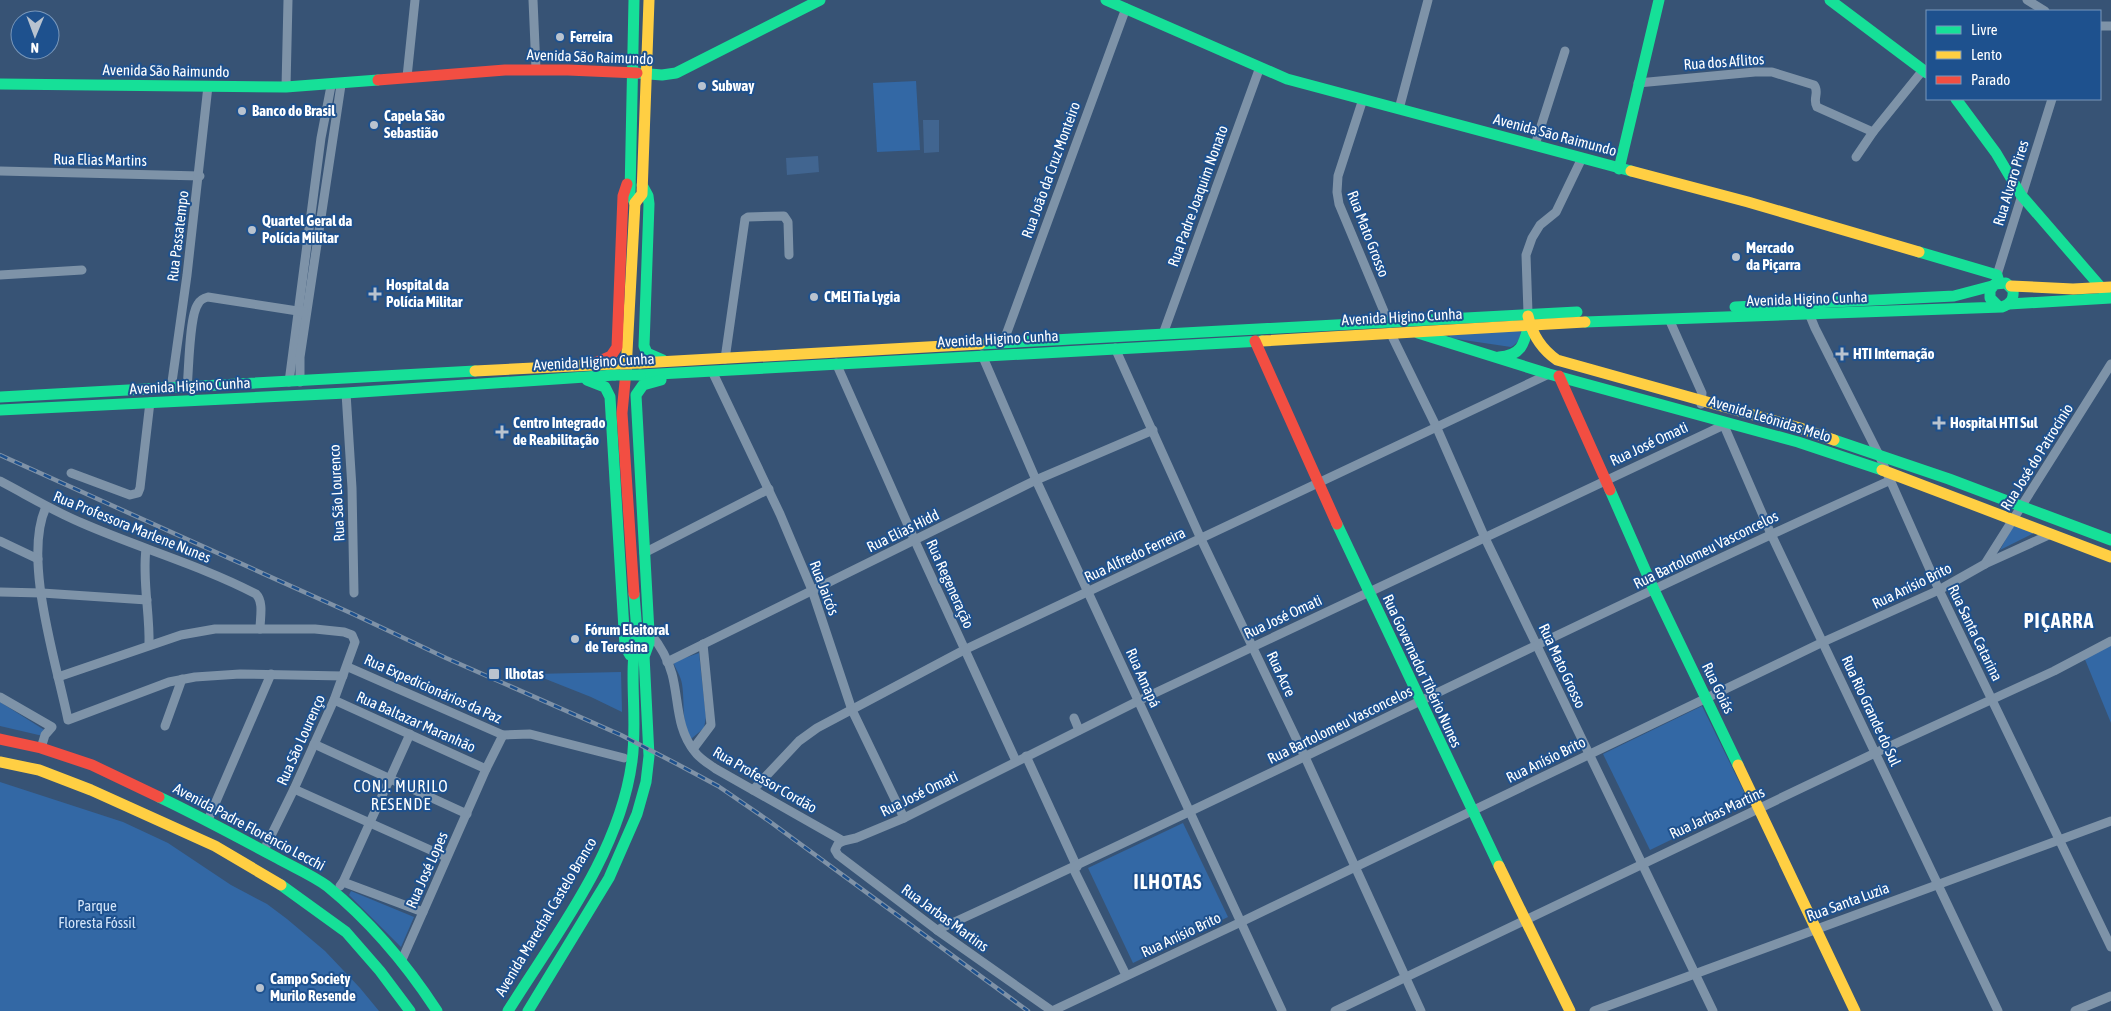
<svg xmlns="http://www.w3.org/2000/svg" width="2111" height="1011" font-family="'Asap Condensed',sans-serif">
	<rect width="100%" height="100%" fill="#375375"/>
	<g fill="#3368a5">
		<path d="M916,81l4,69 -43,2 -4,-69z"/>
		<path d="M1521,330c0,8 -3,13 -10,17l-61,-9 -1,-3z"/>
		<path d="M2015,522l21,10 -36,18z"/>
		<path d="M2111,645v78l-27,-66z"/>
		<path d="M699,653l7,64 -2,11 -13,11c-10,-17 -6,-37 -9,-55 -1,-7 -6,-15 -9,-22z"/>
		<path d="M621,672l1,40 -31,-15 -58,-23z"/>
		<path d="M0,702l46,29 -3,5 -43,-10z"/>
		<path d="M1702,706l47,96 -99,48 -47,-96z"/>
		<path d="M0,782l123,40 45,21 63,42 36,19 20,15 38,32 35,37 19,23h-379z"/>
		<path d="M1183,823l45,94 -95,46 -45,-95z"/>
		<path d="M351,891l63,26 -13,30 -52,-52z"/>
	</g>
	<g fill="#416590">
		<path d="M923,120h16v32l-15,1z"/>
		<path d="M818,156l1,16 -32,3 -1,-17z"/>
	</g>
	<g fill="none" stroke-linecap="round" stroke-linejoin="round">
		<g stroke="#7e93a8" stroke-width="9">
			<path d="M533,0l3,69"/>
			<path d="M2027,0l18,11"/>
			<path d="M2100,26h11"/>
			<path d="M407,77l8,-77"/>
			<path d="M1638,83l117,-11h17l42,13c6,7 -2,14 3,22l56,25"/>
			<path d="M286,87l2,-87"/>
			<path d="M1363,99l-25,77 -1,16 2,12 49,117"/>
			<path d="M1399,109l29,-109"/>
			<path d="M1535,145l30,-94"/>
			<path d="M1856,157l17,-25 50,-62"/>
			<path d="M0,171l200,5"/>
			<path d="M0,275l82,-5"/>
			<path d="M1997,275l55,-176"/>
			<path d="M1808,311l7,17 64,127 60,135 172,357"/>
			<path d="M1528,313l-2,-58 6,-17 8,-13 16,-13 26,-54"/>
			<path d="M1669,319l33,74 -1,11"/>
			<path d="M1390,332l46,94 49,112 228,473"/>
			<path d="M1163,334l97,-267"/>
			<path d="M1003,343l123,-335"/>
			<path d="M1115,348l86,191 104,218 116,254"/>
			<path d="M982,355l54,125 246,531"/>
			<path d="M725,359l20,-140 3,-2 36,-1 4,6 1,33"/>
			<path d="M836,363l79,178 101,220"/>
			<path d="M712,371l68,143 32,76 40,120 52,108"/>
			<path d="M289,382l32,-244 10,-52"/>
			<path d="M300,382v-25l41,-272"/>
			<path d="M187,388c2,-17 2,-72 11,-84 2,-4 6,-6 10,-7l96,15"/>
			<path d="M171,389l16,-114 21,-189"/>
			<path d="M346,393l6,95 2,105"/>
			<path d="M1722,421l49,113 227,477"/>
			<path d="M71,473l59,22 8,-2 2,-5 10,-86"/>
			<path d="M0,481c27,14 53,30 82,42 57,25 118,42 174,71 8,8 4,24 4,35"/>
			<path d="M46,507c-24,51 11,158 22,213l101,-38 26,-5 45,-3 103,2"/>
			<path d="M0,541l38,18"/>
			<path d="M146,549c-4,31 4,64 3,96"/>
			<path d="M644,553l125,-64"/>
			<path d="M1985,564l126,-200"/>
			<path d="M0,592l42,1 105,7"/>
			<path d="M650,633c9,11 18,26 22,41 7,26 4,55 23,78 5,7 14,12 21,17l127,72 13,-3 48,-20 234,-117 586,-276"/>
			<path d="M667,662l369,-182 117,-50"/>
			<path d="M348,667l155,68 27,-1 94,24"/>
			<path d="M58,677l123,-42 34,-6h100l29,3 8,3 3,7 -21,58 -40,89 -30,61"/>
			<path d="M0,697l52,30 -7,8 -4,13"/>
			<path d="M334,700l152,69"/>
			<path d="M1074,718l5,12"/>
			<path d="M165,726l17,-47"/>
			<path d="M314,744l153,70"/>
			<path d="M693,749l18,-24 -8,-81"/>
			<path d="M1026,756l51,111"/>
			<path d="M294,789l152,68"/>
			<path d="M753,790l46,-49 18,-13 147,-78 585,-276"/>
			<path d="M208,820l63,-146"/>
			<path d="M843,841l-5,3 -3,6 3,5 99,75 115,81"/>
			<path d="M1073,868l53,107"/>
			<path d="M343,882l67,-148"/>
			<path d="M340,886l3,-4 80,30"/>
			<path d="M937,930c320,-146 633,-306 954,-450"/>
			<path d="M401,962l85,-193 17,-34"/>
			<path d="M1052,1011l189,-89 582,-280 116,-52 46,-26 66,-30"/>
			<path d="M1335,1011l540,-258 179,-82 57,-30"/>
			<path d="M1594,1011l517,-190"/>
			<path d="M2075,1011l36,-15"/>
		</g>
		<g stroke="#16e098" stroke-width="11">
			<path d="M634,0l-4,194 5,9"/>
			<path d="M1106,0l181,79 344,92"/>
			<path d="M1830,0l97,73"/>
			<path d="M637,73l25,2 14,-2 144,-73"/>
			<path d="M0,84l286,3 92,-7"/>
			<path d="M1956,99l40,54 25,42 84,97"/>
			<path d="M1619,169l40,-169"/>
			<path d="M642,185l6,11 1,8 -5,142 3,7 16,7"/>
			<path d="M1919,252l78,23 2,7"/>
			<path d="M2009,304l102,-6"/>
			<path d="M1735,307l219,-11 38,-10"/>
			<path d="M1585,322l417,-15c9,-3 12,-8 11,-17l-7,-7 -11,1 -5,6v8l8,8"/>
			<path d="M1418,333l131,41 249,68 84,28"/>
			<path d="M980,344l597,-32"/>
			<path d="M1499,357c23,-2 25,-13 30,-33"/>
			<path d="M640,375l622,-34"/>
			<path d="M587,380l18,7 5,10 15,249 5,9"/>
			<path d="M0,397l475,-26"/>
			<path d="M0,410l346,-17 269,-18"/>
			<path d="M1834,440l115,39 162,61"/>
			<path d="M1610,490l44,100 84,175"/>
			<path d="M1337,524l162,342"/>
			<path d="M645,654l4,-11v-11l-13,-237 7,-10 18,-5"/>
			<path d="M159,797c40,19 79,40 118,61 16,9 35,17 50,28 43,35 80,79 110,125"/>
			<path d="M281,885l65,47 34,39 30,40"/>
			<path d="M508,1011c48,-77 112,-158 124,-250 6,-43 -4,-86 5,-129"/>
			<path d="M528,1011l81,-133 28,-64 9,-32 3,-26 -5,-101 -7,-23 -3,-38"/>
		</g>
		<g stroke="#ffcf43" stroke-width="11">
			<path d="M1631,171l117,31 171,50"/>
			<path d="M635,203l7,-9 7,-194"/>
			<path d="M2011,286l62,3 38,-2"/>
			<path d="M1528,316c4,18 13,33 29,44l243,68 34,12"/>
			<path d="M1262,341l323,-19"/>
			<path d="M640,363l340,-19"/>
			<path d="M475,371l139,-7"/>
			<path d="M626,371l9,-168"/>
			<path d="M1882,470l229,87"/>
			<path d="M0,762l39,8 52,20 124,56 66,39"/>
			<path d="M1738,765l117,246"/>
			<path d="M1499,866l71,145"/>
		</g>
		<g stroke="#f24e42" stroke-width="11">
			<path d="M378,80l127,-10h63l69,3"/>
			<path d="M1255,341l82,183"/>
			<path d="M595,363l16,-7 6,-9 6,-151 4,-12"/>
			<path d="M626,371l-4,42 12,181"/>
			<path d="M1559,376l51,114"/>
			<path d="M0,739l41,9 51,17 67,32"/>
		</g>
		<defs>
			<path id="rail" d="M0,455l353,159 93,44 175,77 56,29 41,22 51,35 259,190"/>
		</defs>
		<use href="#rail" stroke="#7f92a7" stroke-width="4.5"/>
		<use href="#rail" stroke="#1e518e" stroke-width="2.5" stroke-dasharray="8" stroke-linecap="butt"/>
		<path stroke="#16e098" stroke-width="11" d="M615,375h25"/>
		<path stroke="#ffcf43" stroke-width="11" d="M614,364l26,-1"/>
	</g>
	<g fill="#b9c3cf" stroke="#1e518e" stroke-width="2">
		<circle cx="560" cy="37" r="5"/>
		<circle cx="702" cy="86" r="5"/>
		<circle cx="242" cy="111" r="5"/>
		<circle cx="374" cy="125" r="5"/>
		<circle cx="252" cy="230" r="5"/>
		<circle cx="1736" cy="257" r="5"/>
		<path d="M372.5 286.5h5v5h5v5h-5v5h-5v-5h-5v-5h5z"/>
		<circle cx="814" cy="297" r="5"/>
		<path d="M1839.5 346.5h5v5h5v5h-5v5h-5v-5h-5v-5h5z"/>
		<path d="M1936.5 415.5h5v5h5v5h-5v5h-5v-5h-5v-5h5z"/>
		<path d="M499.5 424.5h5v5h5v5h-5v5h-5v-5h-5v-5h5z"/>
		<circle cx="575" cy="639" r="5"/>
		<rect x="488" y="668" width="12" height="12" rx="2.5"/>
		<circle cx="260" cy="988" r="5"/>
	</g>
	<g text-anchor="middle" stroke-width="4" stroke-linejoin="round" paint-order="stroke">
		<g font-size="15" font-weight="bold" fill="#fff" stroke="#1e518e" text-anchor="start">
			<text x="570" y="42">Ferreira</text>
			<text x="712" y="91">Subway</text>
			<text x="252" y="116">Banco do Brasil</text>
			<text x="384" y="121">Capela São<tspan x="384" dy="17">Sebastião</tspan></text>
			<text x="262" y="226">Quartel Geral da<tspan x="262" dy="17">Polícia Militar</tspan></text>
			<text x="1746" y="253">Mercado<tspan x="1746" dy="17">da Piçarra</tspan></text>
			<text x="386" y="290">Hospital da<tspan x="386" dy="17">Polícia Militar</tspan></text>
			<text x="824" y="302">CMEI Tia Lygia</text>
			<text x="1853" y="359">HTI Internação</text>
			<text x="513" y="428">Centro Integrado<tspan x="513" dy="17">de Reabilitação</tspan></text>
			<text x="1950" y="428">Hospital HTI Sul</text>
			<text x="585" y="635">Fórum Eleitoral<tspan x="585" dy="17">de Teresina</tspan></text>
			<text x="505" y="679">Ilhotas</text>
			<text x="270" y="984">Campo Society<tspan x="270" dy="17">Murilo Resende</tspan></text>
		</g>
		<g font-size="15" fill="#fff" stroke="#1e518e">
			<text transform="translate(590 57) rotate(2)" y="5">Avenida São Raimundo</text>
			<text transform="translate(1724 62) rotate(-4)" y="5">Rua dos Aflitos</text>
			<text transform="translate(166 71) rotate(1)" y="5">Avenida São Raimundo</text>
			<text transform="translate(1555 135) rotate(15)" y="5">Avenida São Raimundo</text>
			<text transform="translate(100 160) rotate(1)" y="5">Rua Elias Martins</text>
			<text transform="translate(1051 170) rotate(-70)" y="5">Rua João da Cruz Monteiro</text>
			<text transform="translate(2011 183) rotate(-73)" y="5">Rua Alvaro Pires</text>
			<text transform="translate(1198 196) rotate(-70)" y="5">Rua Padre Joaquim Nonato</text>
			<text transform="translate(1368 234) rotate(69)" y="5">Rua Mato Grosso</text>
			<text transform="translate(178 236) rotate(-83)" y="5">Rua Passatempo</text>
			<text transform="translate(1807 299) rotate(-2)" y="5">Avenida Higino Cunha</text>
			<text transform="translate(1402 317) rotate(-3)" y="5">Avenida Higino Cunha</text>
			<text transform="translate(998 339) rotate(-3)" y="5">Avenida Higino Cunha</text>
			<text transform="translate(594 362) rotate(-3)" y="5">Avenida Higino Cunha</text>
			<text transform="translate(190 386) rotate(-3)" y="5">Avenida Higino Cunha</text>
			<text transform="translate(1770 419) rotate(17)" y="5">Avenida Leônidas Melo</text>
			<text transform="translate(1649 444) rotate(-25)" y="5">Rua José Omati</text>
			<text transform="translate(2037 457) rotate(-58)" y="5">Rua José do Patrocínio</text>
			<text transform="translate(337 493) rotate(-93)" y="5">Rua São Lourenco</text>
			<text transform="translate(132 527) rotate(22)" y="5">Rua Professora Marlene Nunes</text>
			<text transform="translate(903 531) rotate(-26)" y="5">Rua Elias Hidd</text>
			<text transform="translate(1706 550) rotate(-26)" y="5">Rua Bartolomeu Vasconcelos</text>
			<text transform="translate(1135 555) rotate(-25)" y="5">Rua Alfredo Ferreira</text>
			<text transform="translate(950 584) rotate(66)" y="5">Rua Regeneração</text>
			<text transform="translate(1912 586) rotate(-26)" y="5">Rua Anísio Brito</text>
			<text transform="translate(824 588) rotate(69)" y="5">Rua Jaicós</text>
			<text transform="translate(1283 617) rotate(-25)" y="5">Rua José Omati</text>
			<text transform="translate(1975 633) rotate(64)" y="5">Rua Santa Catarina</text>
			<text transform="translate(1562 666) rotate(65)" y="5">Rua Mato Grosso</text>
			<text transform="translate(1422 671) rotate(65)" y="5">Rua Governador Tibério Nunes</text>
			<text transform="translate(1281 674) rotate(65)" y="5">Rua Acre</text>
			<text transform="translate(1143 678) rotate(66)" y="5">Rua Amapá</text>
			<text transform="translate(1718 688) rotate(64)" y="5">Rua Goiás</text>
			<text transform="translate(433 689) rotate(24)" y="5">Rua Expedicionários da Paz</text>
			<text transform="translate(1871 711) rotate(65)" y="5">Rua Rio Grande do Sul</text>
			<text transform="translate(416 722) rotate(24)" y="5">Rua Baltazar Maranhão</text>
			<text transform="translate(1340 725) rotate(-26)" y="5">Rua Bartolomeu Vasconcelos</text>
			<text transform="translate(301 740) rotate(-66)" y="5">Rua São Lourenço</text>
			<text transform="translate(1546 760) rotate(-26)" y="5">Rua Anísio Brito</text>
			<text transform="translate(765 780) rotate(30)" y="5">Rua Professor Cordão</text>
			<text transform="translate(919 794) rotate(-26)" y="5">Rua José Omati</text>
			<text transform="translate(1717 813) rotate(-25)" y="5">Rua Jarbas Martins</text>
			<text transform="translate(249 827) rotate(28)" y="5">Avenida Padre Florêncio Lecchi</text>
			<text transform="translate(427 870) rotate(-66)" y="5">Rua José Lopes</text>
			<text transform="translate(1848 902) rotate(-20)" y="5">Rua Santa Luzia</text>
			<text transform="translate(546 917) rotate(-59)" y="5">Avenida Marechal Castelo Branco</text>
			<text transform="translate(945 918) rotate(36)" y="5">Rua Jarbas Martins</text>
			<text transform="translate(1181 935) rotate(-25)" y="5">Rua Anísio Brito</text>
		</g>
		<g font-size="15" fill="#d2e4f9" stroke="#1e518e">
			<text x="97" y="911">Parque<tspan x="97" dy="17">Floresta Fóssil</tspan></text>
		</g>
		<g font-size="16" letter-spacing="1" fill="#fff" stroke="#1e518e">
			<text x="401" y="792">CONJ. MURILO<tspan x="401" dy="18">RESENDE</tspan></text>
		</g>
		<g font-size="20" font-weight="bold" letter-spacing="1" fill="#fff" stroke="#1e518e">
			<text x="2059" y="628">PIÇARRA</text>
			<text x="1168" y="889">ILHOTAS</text>
		</g>
	</g>
	<rect x="1926" y="10" width="175" height="90" fill="#1e518e" stroke="#7897bb"/>
	<rect x="1936" y="26" width="25" height="8" fill="#16e098" stroke="#7897bb"/>
	<text x="1971" y="35" font-size="15" fill="#ffffff">Livre</text>
	<rect x="1936" y="51" width="25" height="8" fill="#ffcf43" stroke="#7897bb"/>
	<text x="1971" y="60" font-size="15" fill="#ffffff">Lento</text>
	<rect x="1936" y="76" width="25" height="8" fill="#f24e42" stroke="#7897bb"/>
	<text x="1971" y="85" font-size="15" fill="#ffffff">Parado</text>
	<g transform="translate(35 35) rotate(181)"><circle r="24" fill="#1e518e" stroke="#7897bb"/>
	<path d="M0-4L9 19L0 12L-9 19Z" fill="#b9c3cf"/>
	<text y="-8" font-size="14" font-weight="bold" text-anchor="middle" fill="#ffffff">N</text>
	</g>
</svg>
